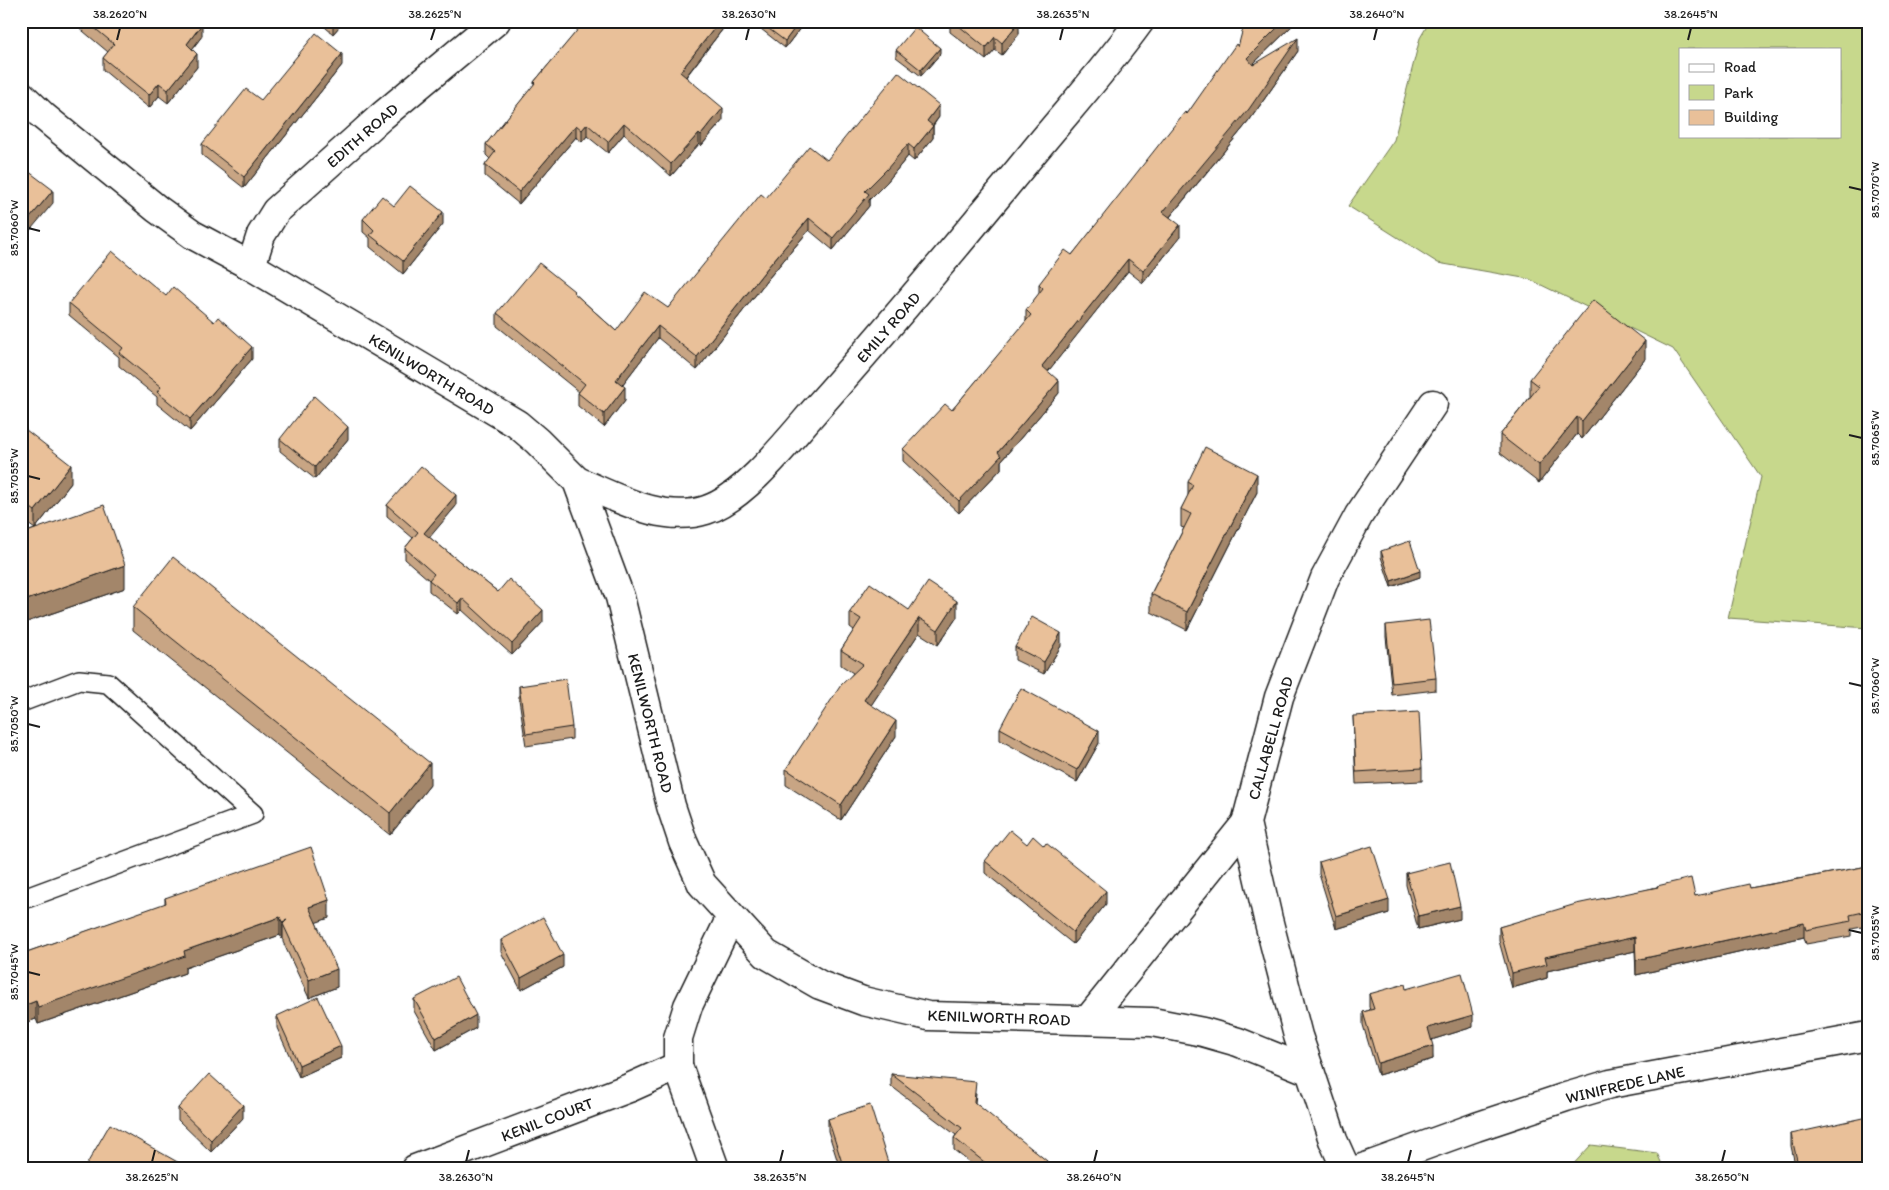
<svg xmlns="http://www.w3.org/2000/svg" width="1889" height="1190" font-family="Itim,sans-serif">
	<rect width="100%" height="100%" fill="#fff"/>
	<filter id="ink" filterUnits="userSpaceOnUse"><feTurbulence type="fractalNoise" baseFrequency=".02" numOctaves="2"/><feDisplacementMap in="SourceGraphic" scale="10" xChannelSelector="R" yChannelSelector="G"/><feConvolveMatrix kernelMatrix="1 2 1 2 8 2 1 2 1" color-interpolation-filters="sRGB"/></filter>
	<g filter="url(#ink)">
		<g fill="#c7d88c" stroke="#727a54" fill-rule="evenodd">
			<path d="M1430,21h438v607l-140,-10 33,-141 -88,-128 -144,-70 -91,-16 -90,-57 46,-66 26,-102zM1680,49h160v87h-160z"/>
			<path d="M1591,1145l66,8 7,16h-95z"/>
		</g>
		<g fill="none" stroke-linecap="round" stroke-linejoin="round">
			<defs>
				<path id="service" d="M21,702l58,-22 29,3 145,131 -232,86"/>
				<g id="minor">
					<path d="M21,95l22,21 114,93 36,26 58,31 266,158 20,17 40,40 43,116 51,209 12,36 19,42 64,70 54,31 43,16 65,15 224,6 51,10 35,10 72,29 23,69 13,29"/>
					<path d="M577,481c39,16 85,43 129,29 40,-12 89,-78 118,-110 71,-80 140,-163 208,-246 36,-44 75,-87 108,-133"/>
					<path d="M1088,1020l158,-197"/>
					<path d="M678,1066v-28l10,-32 43,-89"/>
					<path d="M1310,1071l-12,-35 -30,-117 -22,-96 33,-126 46,-119 34,-63 74,-111"/>
					<path d="M415,1169l214,-81 49,-22 37,103"/>
					<path d="M1360,1169l116,-42 90,-30 44,-13 258,-48"/>
				</g>
				<path id="tertiary" d="M251,266l10,-31 15,-24 106,-95 114,-95"/>
			</defs>
			<use href="#service" stroke="#1c1c1c" stroke-width="22"/>
			<use href="#minor" stroke="#1c1c1c" stroke-width="31"/>
			<use href="#tertiary" stroke="#1c1c1c" stroke-width="31"/>
			<use href="#service" stroke="#fff" stroke-width="19"/>
			<use href="#minor" stroke="#fff" stroke-width="28"/>
			<use href="#tertiary" stroke="#fff" stroke-width="28"/>
		</g>
		<g fill="#c8a584" stroke="#1c1c1c">
			<path d="M71,21h128l3,15 -10,13 5,18 -29,36 -9,-7 -10,12 -46,-38v-12l5,-6z"/>
			<path d="M318,21h26l-11,13z"/>
			<path d="M583,21h146l-43,56 37,43 -22,26 -2,-2 -28,32 -47,-42 -16,19 -21,-17 -5,6 -6,-5 -57,67 -34,-28v-11l5,-6 -4,-4v-11l48,-59v-3l49,-58z"/>
			<path d="M804,21v2l-19,25 -24,-19v-6z"/>
			<path d="M950,21h68l1,13 -17,21 -7,-5 -9,10 -36,-28z"/>
			<path d="M1297,21l-45,44 46,-14 -49,70 -79,96 10,20 -37,46 -15,-12 -80,100 11,22 -58,68v8l-42,44 -56,-52v-12l49,-39 74,-88v-12l13,-16v-10l33,-29 115,-141 51,-67z"/>
			<path d="M896,50l44,4 -19,22 -25,-19z"/>
			<path d="M342,65l-98,123 -42,-33v-11l59,-44z"/>
			<path d="M939,117l-6,9v12l-19,23 -6,-5 -21,26 -18,18v6l-36,44 -24,-20 -41,49 -71,91 -39,-32 -36,47 3,15 -21,27 -26,-21v-13l1,-1 -82,-66v-13l77,-20 42,38 52,-23 98,-110 61,-38z"/>
			<path d="M394,206l49,18 -40,50 -33,-27v-9l-7,-6v-13z"/>
			<path d="M166,296l86,63 -62,72 -33,-27v-7l-38,-31v-9l-50,-42v-12z"/>
			<path d="M1645,359l-63,80 -5,-5 -38,49 -39,-30v-18l30,-38v-18z"/>
			<path d="M21,426l50,57 -36,46 90,59 -104,36v-90l14,-5 -14,-10z"/>
			<path d="M280,439h68l-33,40 -35,-28z"/>
			<path d="M1188,482l69,10 -70,138 -36,-18v-18l33,-66 -3,-1v-18l7,-13z"/>
			<path d="M387,505l69,1 -27,31 69,55 45,30 -31,33 -50,-45 -4,4 -29,-23v-11l-24,-21v-11l8,-10 -26,-22z"/>
			<path d="M1381,551l39,26 -29,10 -10,-30z"/>
			<path d="M133,607l297,178 -40,50 -257,-205z"/>
			<path d="M909,610l48,7 -19,28 -19,-12 -48,72 25,31 -55,84 -55,-35v-16l67,-96 -12,-8v-15l13,-20 -4,-3v-15z"/>
			<path d="M1386,625l50,53v12l-44,5 -6,-58z"/>
			<path d="M1061,646l-17,28 -29,-14v-13z"/>
			<path d="M519,686l53,41v12l-46,7 -7,-47z"/>
			<path d="M1353,716l69,52v13l-66,3z"/>
			<path d="M1000,728l99,15 -22,39 -77,-42z"/>
			<path d="M1027,844l17,2 62,58 -33,40 -88,-71v-12z"/>
			<path d="M1319,862l70,51 -53,16 -17,-55z"/>
			<path d="M1868,866v60l-17,3v7l-45,8 -2,-7 -168,38 -1,-24 -88,20v7l-35,10 -13,-47v-14l158,-40v-1l38,10 55,-8z"/>
			<path d="M1406,873l54,46 -42,10 -12,-44z"/>
			<path d="M165,898l164,20 -13,4 21,65 -28,11 -26,-56v-3h-1l-2,-4 -95,33v5l-147,51 -2,-5 -15,5v-70l144,-50z"/>
			<path d="M501,940l62,27 -42,23 -20,-38z"/>
			<path d="M1406,989l67,38 -42,13 2,19 -55,16 -15,-50v-13l7,-2 -1,-3v-13z"/>
			<path d="M414,999l62,29 -40,22 -22,-39z"/>
			<path d="M277,1016l64,42 -42,19 -22,-49z"/>
			<path d="M891,1074l85,20 -1,9 72,66h-69l-24,-19v-12l2,-3 -65,-49z"/>
			<path d="M178,1108l65,10 -32,34 -33,-32z"/>
			<path d="M828,1119l62,50h-50l-12,-38z"/>
			<path d="M1791,1134l77,35h-72l-5,-23z"/>
		</g>
		<g fill="#a3866b" stroke="#1c1c1c">
			<path d="M333,21h11l-11,13z"/>
			<path d="M720,21h9l-49,63v-12z"/>
			<path d="M800,21h4v2l-19,25v-7z"/>
			<path d="M1284,21h13l-50,49v-12z"/>
			<path d="M1019,22v12l-17,21v-12z"/>
			<path d="M202,24v12l-15,20v-12z"/>
			<path d="M995,37v13l-9,10v-12z"/>
			<path d="M1298,38v13l-49,70 -86,104v-13z"/>
			<path d="M940,48v6l-19,22v-6z"/>
			<path d="M197,54v13l-29,36v-13z"/>
			<path d="M342,54v11l-98,123v-11z"/>
			<path d="M159,83v13l-10,12v-13z"/>
			<path d="M939,105v12l-12,16v-12z"/>
			<path d="M723,108v12l-22,26v-11z"/>
			<path d="M624,123v11l-16,19v-11z"/>
			<path d="M587,124v12l-5,6v-12z"/>
			<path d="M576,125v12l-57,67v-12z"/>
			<path d="M933,126v12l-19,23v-12z"/>
			<path d="M699,133v11l-28,32v-12z"/>
			<path d="M908,144v12l-21,26 -18,18v6l-36,44v-12l32,-47z"/>
			<path d="M53,190v13l-32,38v-12z"/>
			<path d="M443,212v12l-40,50v-13z"/>
			<path d="M809,218v12l-41,49 -71,91v-13l71,-90z"/>
			<path d="M1180,225v12l-37,46v-12z"/>
			<path d="M1128,259v12l-86,108v-13z"/>
			<path d="M658,326v12l-42,55v-13z"/>
			<path d="M1645,341v18l-63,80v-18z"/>
			<path d="M252,347v12l-62,72v-12z"/>
			<path d="M1059,381v12l-58,68v8l-42,44v-12l39,-49z"/>
			<path d="M625,387v13l-21,27v-13z"/>
			<path d="M1577,417v17l-38,49v-18z"/>
			<path d="M348,427v12l-33,40v-12z"/>
			<path d="M71,465v18l-36,46v-18z"/>
			<path d="M1257,474v18l-70,138v-18z"/>
			<path d="M456,495v11l-32,38v-11z"/>
			<path d="M125,565v23l-104,36v-22z"/>
			<path d="M1420,571v6l-29,10v-6z"/>
			<path d="M462,598v12l-4,4v-11z"/>
			<path d="M957,601v16l-19,28v-15z"/>
			<path d="M543,610v12l-31,33v-11z"/>
			<path d="M919,618v15l-55,83v-16z"/>
			<path d="M1061,633v13l-17,28v-12z"/>
			<path d="M896,721v15l-55,84v-15z"/>
			<path d="M1099,731v12l-22,39v-12z"/>
			<path d="M430,763v22l-40,50v-22z"/>
			<path d="M1106,891v13l-33,40v-12z"/>
			<path d="M329,900v18l-20,7v-18z"/>
			<path d="M1389,900v13l-53,16v-13z"/>
			<path d="M1460,906v13l-42,10v-13z"/>
			<path d="M280,917v18l-95,33v5l-147,51v-17l146,-56z"/>
			<path d="M287,920l-4,4v15h-1v-17z"/>
			<path d="M1804,923v14l-168,38v-15z"/>
			<path d="M1635,937v14l-88,20v7l-35,10v-15l33,-16z"/>
			<path d="M563,955v12l-42,23v-12z"/>
			<path d="M337,969v18l-28,11v-18z"/>
			<path d="M36,1001v18l-15,5v-17z"/>
			<path d="M476,1015v13l-40,22v-12z"/>
			<path d="M1473,1015v12l-45,14v-13z"/>
			<path d="M341,1046v12l-42,19v-12z"/>
			<path d="M1433,1046v13l-55,16v-12z"/>
			<path d="M243,1105v13l-32,34v-12z"/>
			<path d="M1047,1161v8h-4v-3z"/>
		</g>
		<g fill="#e9c099" stroke="#1c1c1c">
			<path d="M86,21h113l3,3 -15,20 10,10 -29,36 -9,-7 -10,12 -46,-37 11,-14z"/>
			<path d="M585,21h135l-40,51 43,36 -22,27 -2,-2 -28,31 -47,-41 -16,19 -21,-18 -5,6 -6,-5 -57,67 -34,-27 10,-13 -9,-8 49,-61 -1,-1z"/>
			<path d="M762,21h38l-15,20 -24,-18z"/>
			<path d="M953,21h65l1,1 -17,21 -7,-6 -9,11z"/>
			<path d="M1245,21h39l-37,37 6,7 45,-27 -49,71 -86,103 17,13 -37,46 -15,-12 -86,107 17,15 -61,71 3,4 -42,45 -56,-52 42,-45 7,6 79,-95 -5,-5 17,-22 -4,-4 26,-34 7,5 104,-132 9,-11 2,2 49,-70 2,3z"/>
			<path d="M915,27l25,21 -19,22 -25,-20z"/>
			<path d="M316,33l26,21 -98,123 -42,-33 44,-55 15,11z"/>
			<path d="M898,72l41,33 -12,16 6,5 -19,23 -6,-5 -21,25 -22,22 4,3 -36,44 -24,-20 -41,49 -71,90 -39,-31 -42,54 9,7 -21,27 -26,-21 7,-9 -88,-71 42,-50 35,28 -1,1 43,39 29,-39 23,16 93,-114 5,4 43,-52 18,14z"/>
			<path d="M28,171l25,19 -32,39v-50z"/>
			<path d="M410,186l33,26 -40,49 -33,-26 4,-5 -11,-11 19,-23 12,10z"/>
			<path d="M112,251l54,45 7,-9 41,35 4,-5 34,30 -62,72 -33,-27 4,-5 -42,-34 4,-5 -54,-45z"/>
			<path d="M1593,300l52,41 -63,80 -5,-4 -38,48 -39,-30 39,-49 -9,-7z"/>
			<path d="M314,396l34,31 -33,40 -35,-28z"/>
			<path d="M21,426l50,39 -36,46 -14,-10z"/>
			<path d="M1205,447l52,27 -70,138 -36,-18 40,-80 -10,-5 12,-24 -5,-3z"/>
			<path d="M421,466l35,29 -32,38 74,59 11,-13 34,31 -31,34 -50,-46 -4,5 -29,-23 5,-6 -29,-26 13,-16 -31,-27z"/>
			<path d="M104,505l21,60 -104,37v-68z"/>
			<path d="M1410,541l10,30 -29,10 -10,-30z"/>
			<path d="M173,557l257,206 -40,50 -257,-206z"/>
			<path d="M928,582l29,19 -19,29 -19,-12 -55,82 32,21 -55,84 -55,-36 55,-84 22,-21 -22,-14 20,-31 -11,-7 20,-29 39,27z"/>
			<path d="M1032,617l29,16 -17,29 -29,-15z"/>
			<path d="M1429,620l7,58 -44,5 -6,-58z"/>
			<path d="M566,679l6,48 -46,7 -7,-48z"/>
			<path d="M1021,688l78,43 -22,39 -77,-42z"/>
			<path d="M1419,712l3,56 -66,4 -3,-56z"/>
			<path d="M1010,830l17,14 6,-8 11,10 2,-3 60,48 -33,41 -88,-71z"/>
			<path d="M1372,846l17,54 -53,16 -17,-54z"/>
			<path d="M311,847l18,53 -20,7 28,62 -28,11 -26,-56 4,-4 -5,2 -2,-5 -96,34 1,5 -147,51 -2,-6 -15,6v-53l145,-51 -1,-5z"/>
			<path d="M1450,862l10,44 -42,10 -12,-43z"/>
			<path d="M1868,866v45l-18,4 1,6 -45,9 -2,-7 -168,37 -1,-23 -90,20 2,7 -35,9 -13,-46 77,-23 82,-17 -1,-1 34,-8 4,18 54,-12 1,4z"/>
			<path d="M543,917l20,38 -42,23 -20,-38z"/>
			<path d="M1462,973l11,42 -45,13 5,18 -55,17 -15,-51 11,-3 -5,-15 36,-10 1,5z"/>
			<path d="M456,977l20,38 -40,23 -22,-39z"/>
			<path d="M318,997l23,49 -42,19 -22,-49z"/>
			<path d="M209,1074l34,31 -32,35 -33,-32z"/>
			<path d="M891,1074l85,8 -2,20 73,59 -4,5 3,3h-53l-39,-31 8,-10z"/>
			<path d="M870,1105l20,64h-46l-16,-50z"/>
			<path d="M1868,1117v52h-69l-8,-35z"/>
			<path d="M110,1124l71,40 -3,5h-94z"/>
		</g>
	</g>
	<path fill="none" stroke="#1c1c1c" stroke-width="2" d="M117,40l3,-12M431,40l4,-12M746,40l3,-12M1060,40l3,-12M1374,40l3,-12M1688,40l3,-12M1849,187l13,3M28,228l12,3M1849,435l13,3M28,476l12,3M1849,683l13,3M28,724l12,3M1849,930l13,3M28,972l12,3M152,1162l3,-12M466,1162l3,-12M780,1162l3,-12M1094,1162l3,-12M1408,1162l3,-12M1722,1162l3,-12"/>
	<g text-anchor="middle" stroke-width="4" stroke-linejoin="round" paint-order="stroke">
		<g font-size="16" fill="#1c1c1c" stroke="#fff">
			<text transform="translate(362 135) rotate(-41)" y="6">EDITH ROAD</text>
			<text transform="translate(888 327) rotate(-49)" y="6">EMILY ROAD</text>
			<text transform="translate(432 374) rotate(31)" y="6">KENILWORTH ROAD</text>
			<text transform="translate(651 723) rotate(76)" y="6">KENILWORTH ROAD</text>
			<text transform="translate(1270 738) rotate(-74)" y="6">CALLABELL ROAD</text>
			<text transform="translate(999 1017) rotate(2)" y="6">KENILWORTH ROAD</text>
			<text transform="translate(1625 1084) rotate(-13)" y="6">WINIFREDE LANE</text>
			<text transform="translate(547 1119) rotate(-21)" y="6">KENIL COURT</text>
		</g>
	</g>
	<rect width="1889" height="1190" fill="none" stroke="#fff" stroke-width="55"/>
	<rect x="1679" y="48" width="162" height="90" fill="#ffffff" stroke="#a4a4a4"/>
	<rect x="1689" y="64" width="25" height="8" fill="#ffffff" stroke="#a4a4a4"/>
	<text x="1724" y="72" font-size="15" fill="#1c1c1c">Road</text>
	<rect x="1689" y="85" width="25" height="15" fill="#c7d88c" stroke="#a4a4a4"/>
	<text x="1724" y="98" font-size="15" fill="#1c1c1c">Park</text>
	<rect x="1689" y="110" width="25" height="15" fill="#e9c099" stroke="#a4a4a4"/>
	<text x="1724" y="122" font-size="15" fill="#1c1c1c">Building</text>
	<rect x="28" y="28" width="1834" height="1134" fill="none" stroke="#1c1c1c" stroke-width="2"/>
	<g font-size="12" text-anchor="middle" fill="#1c1c1c">
		<text x="120" y="18">38.2620°N</text>
		<text x="435" y="18">38.2625°N</text>
		<text x="749" y="18">38.2630°N</text>
		<text x="1063" y="18">38.2635°N</text>
		<text x="1377" y="18">38.2640°N</text>
		<text x="1691" y="18">38.2645°N</text>
		<text transform="translate(1875 190) rotate(-90)" y="4">85.7070°W</text>
		<text transform="translate(14 228) rotate(-90)" y="4">85.7060°W</text>
		<text transform="translate(1875 438) rotate(-90)" y="4">85.7065°W</text>
		<text transform="translate(14 476) rotate(-90)" y="4">85.7055°W</text>
		<text transform="translate(1875 686) rotate(-90)" y="4">85.7060°W</text>
		<text transform="translate(14 724) rotate(-90)" y="4">85.7050°W</text>
		<text transform="translate(1875 933) rotate(-90)" y="4">85.7055°W</text>
		<text transform="translate(14 972) rotate(-90)" y="4">85.7045°W</text>
		<text x="152" y="1181">38.2625°N</text>
		<text x="466" y="1181">38.2630°N</text>
		<text x="780" y="1181">38.2635°N</text>
		<text x="1094" y="1181">38.2640°N</text>
		<text x="1408" y="1181">38.2645°N</text>
		<text x="1722" y="1181">38.2650°N</text>
	</g>
</svg>
